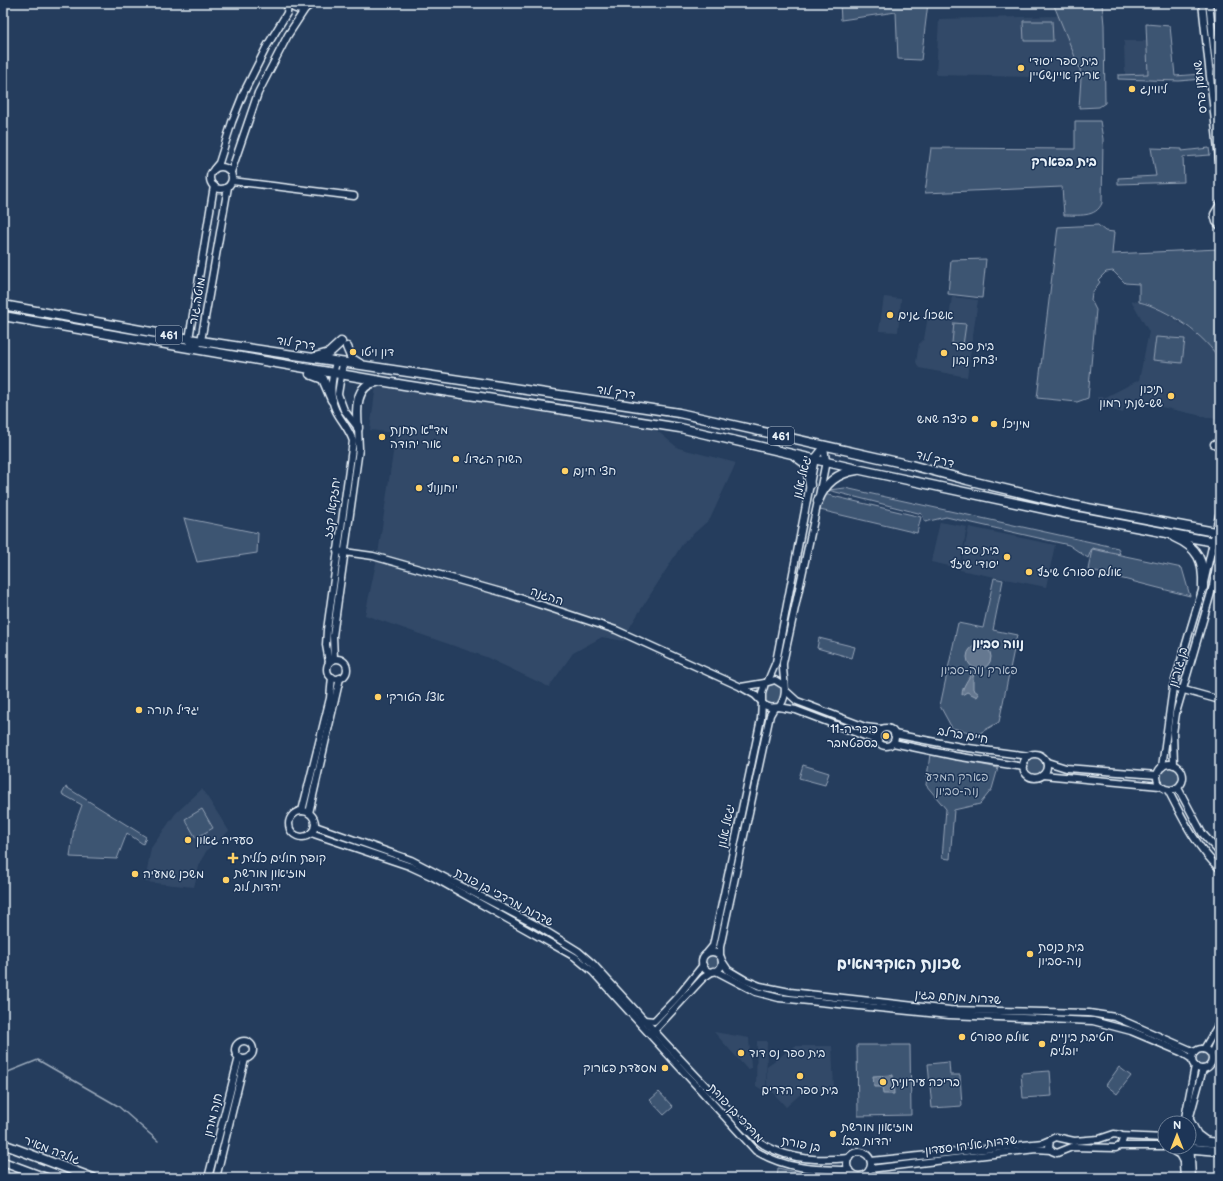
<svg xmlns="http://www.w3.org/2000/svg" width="1223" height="1181" font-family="'Balsamiq Sans','Playpen Sans Hebrew',sans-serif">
	<rect width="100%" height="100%" fill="#253d5d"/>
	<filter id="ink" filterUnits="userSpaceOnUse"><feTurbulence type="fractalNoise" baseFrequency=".025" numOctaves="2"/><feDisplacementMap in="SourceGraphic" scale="8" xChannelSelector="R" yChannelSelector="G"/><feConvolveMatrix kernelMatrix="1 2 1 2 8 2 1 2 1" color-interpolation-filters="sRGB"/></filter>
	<g filter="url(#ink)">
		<g fill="#334a68">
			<path d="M1059,16l21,53 1,9 -145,-3 3,-56z"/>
			<path d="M1124,41h23l1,33 -23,1z"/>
			<path d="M884,297l17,2 -3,33 -19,-1z"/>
			<path d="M952,297l26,3 -11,77 -48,-9 -3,-6 3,-18 5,-5 4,-23 21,3z"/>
			<path d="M1131,300l28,9 45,30 12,13 4,9v59l-94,-21 -3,14 -17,-5 -6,-3 -3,-8h9l33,-17 10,-48z"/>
			<path d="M376,386l280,44 22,18 58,15 -26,56 -27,24 -52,82 -7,16 -22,-4 -29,16 -24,34 -63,-30 -121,-42 13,-61 18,-121 -26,-3z"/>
			<path d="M940,522l27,5 -8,41 -28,-6z"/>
			<path d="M969,527l86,18 -9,42 -86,-17z"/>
			<path d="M202,789l27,42 -22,19 -7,12 -6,25 -49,-5 6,-34 25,-35z"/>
			<path d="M714,1032l35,6 2,30 -4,1z"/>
			<path d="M757,1041h10l-1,51 -10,-6z"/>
			<path d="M795,1046h37l2,44 -30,1 -18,16 -19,-21v-20z"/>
		</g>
		<g fill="#3e5472" stroke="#93a2b5">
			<path d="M840,3h88l-7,57 -23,-1 -2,-47 -55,8z"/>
			<path d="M1053,3h49l2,22 1,78 -6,4 -20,1 2,-30 -1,-9z"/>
			<path d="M1023,21h29l1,20h-29z"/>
			<path d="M1146,24l24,2 5,50 27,-2v5l-23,2 -61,-2v-4l30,-1z"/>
			<path d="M1075,121h25l3,18 -1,64c-6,15 -24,12 -38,12l-2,-28 -137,6 6,-45 144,1z"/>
			<path d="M1151,148l31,1v2l27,-3 1,7 -27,2 1,25 -66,2v-6l38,-2z"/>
			<path d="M1098,225l7,6 9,1 -2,22 107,-5 1,112c-13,-25 -54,-53 -81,-59v-18l-14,-1 -12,-12 -7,1 -8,8 2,2 -8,11 -1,7 5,10 -8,88 -11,4 -40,-4 21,-171z"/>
			<path d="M986,259l-4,39 -34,-4 3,-34z"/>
			<path d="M954,323l12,1 -3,21 -11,-2z"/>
			<path d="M1156,337l29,2 -3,24 -29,-3z"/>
			<path d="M845,488l273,60 2,6 -28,-6 -4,10 -19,-13 -123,-28 -21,5 -3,-8 -94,-24z"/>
			<path d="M824,494l97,23 -4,16 -97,-23z"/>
			<path d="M184,518l74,15 -1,20 -60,9z"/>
			<path d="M1092,549l90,19 8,28 -102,-26z"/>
			<path d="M994,578l9,2 -10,50 24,5 -18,87 -21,12 -26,-6 -12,-22 18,-83 25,5z"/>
			<path d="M819,638l36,9 -3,11 -35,-10z"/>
			<path d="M771,681l14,8 -6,17 -14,-2 -1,-18z"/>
			<circle cx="886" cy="737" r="9"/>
			<path d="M930,754l68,14 -6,21 -12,15 -26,6 -4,49 -8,-1 4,-49 -20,-24z"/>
			<circle cx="1036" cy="766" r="11"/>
			<circle cx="1170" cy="777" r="12"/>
			<path d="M803,765l26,8 -4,12 -26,-7z"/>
			<path d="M66,787l80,50 -3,7 -16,-11 -10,26 -47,-2 4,-30 8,-22 -20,-11z"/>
			<path d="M202,809l11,19 -17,10 -11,-19z"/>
			<circle cx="712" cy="961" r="8"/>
			<path d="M857,1045h53l1,70 -53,1z"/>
			<circle cx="1202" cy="1059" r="9"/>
			<path d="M949,1062l1,13h10l2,31 -30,2 -4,-44z"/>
			<path d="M1119,1067l12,9 -14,18 -11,-9z"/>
			<path d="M1050,1071l2,25 -29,2 -2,-25z"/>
			<path d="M659,1092l14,15 -9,8 -14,-15z"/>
			<path d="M778,1168l34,8v2h-35z"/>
		</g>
		<g fill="#657890" stroke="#99a8ba">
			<circle cx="979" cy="657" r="12"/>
			<path d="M972,670l7,1 1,2 -5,1 -2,3v12l6,5 -2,3 -10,-5 -5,3c0,-10 8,-16 10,-25z"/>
			<path d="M893,1075l1,19h-11l-1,-7h-8l-1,-11z"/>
		</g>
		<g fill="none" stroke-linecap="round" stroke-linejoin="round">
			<path stroke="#99a8ba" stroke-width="1.5" d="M3,1074l35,-14 80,46 40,35"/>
			<defs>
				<g id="minor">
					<path d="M288,3c7,9 17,9 24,0"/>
					<path d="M1202,3l18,165"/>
					<path d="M1209,3l11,98"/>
					<circle cx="221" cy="178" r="11"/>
					<path d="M214,169l5,-6 13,-41 12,-30 23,-46 20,-33 1,-10"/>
					<path d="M231,172l27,-79 30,-58 17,-26"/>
					<path d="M232,181l122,15"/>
					<path d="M214,186l-25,153 4,10 8,-8 27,-154"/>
					<path d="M1220,204l-6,10 2,8 4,4"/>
					<path d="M1219,439l1,-1"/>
					<path d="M1214,444l6,3"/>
					<path d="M337,551l36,5 135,38 108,36 125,57 14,8 6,6"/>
					<path d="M334,659l-1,-23 26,-187 -1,-21 -14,-18 -6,-16 5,-31"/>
					<circle cx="337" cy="669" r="10"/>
					<path d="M329,662l-3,-17 1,-15 26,-189c-4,-12 -11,-19 -17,-30 -8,-16 -4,-33 0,-49"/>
					<path d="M768,681l8,-19 39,-204 9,-11"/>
					<path d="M783,685l-8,-5 -10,3 -3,11v9c5,5 10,5 17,4 11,-13 3,-29 4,-44l35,-162 8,-40 -2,-14"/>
					<path d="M741,687l24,-4"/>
					<path d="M1173,687l47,13"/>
					<path d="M786,691l11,10 8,3 60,23 16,2"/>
					<path d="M779,707l17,3 82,31"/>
					<circle cx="886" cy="737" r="9"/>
					<path d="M894,734l67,13 68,9"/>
					<path d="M893,743l62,13 69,11"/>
					<circle cx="1035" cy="766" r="12"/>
					<path d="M1047,762l19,6 91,7"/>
					<circle cx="1170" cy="777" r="13"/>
					<path d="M1174,765l-1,-32 3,-20 37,-127 7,-42"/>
					<path d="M1162,767l11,-80 30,-100 17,-76"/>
					<path d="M1043,775l117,11"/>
					<path d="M1178,788l24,45 18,20"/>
					<path d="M1168,790c15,29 28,57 52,79"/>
					<path d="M302,811l28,-113 2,-21"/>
					<circle cx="302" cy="824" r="13"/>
					<path d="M309,813l31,-135"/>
					<path d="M315,826l96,34 125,65 42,26 15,13c44,48 87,96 132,142 10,10 30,35 41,40 26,14 54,15 83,12"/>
					<path d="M311,833l98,33 24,11 142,80 18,15 163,179c30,18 59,19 93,19"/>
					<path d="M708,952l5,-6 48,-227 1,-16"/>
					<circle cx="712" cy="962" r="10"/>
					<path d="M720,956v-9l50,-232 4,-7"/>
					<path d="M722,961l6,9 17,10 15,6 30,6 160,18 139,3 26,4 80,35"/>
					<path d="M716,971l40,21 23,6 170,17 144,6 38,10 50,21 11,7"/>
					<path d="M644,1020l10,1 25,-26 24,-30"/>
					<path d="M652,1033l51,-55 10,-7"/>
					<circle cx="244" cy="1050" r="9"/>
					<circle cx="1202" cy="1059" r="10"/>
					<path d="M1204,1049l16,-27"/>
					<path d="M1211,1054l9,-20"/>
					<path d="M1184,1123l11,-57"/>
					<path d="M1114,1134l6,1 3,4 -2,6 -5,3 -44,-1 -15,6 -5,-2 -3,-4 1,-7 6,-3 18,4 25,-2z"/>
					<path d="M1120,1136l45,2"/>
					<path d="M1189,1140l1,-24 13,-47"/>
					<path d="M1120,1146h45"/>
					<circle cx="859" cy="1164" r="12"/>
					<path d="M871,1161l172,-18 7,-3"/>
					<path d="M870,1169l166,-20 15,1"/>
					<path d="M208,1178l31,-121"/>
					<path d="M216,1178l29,-119"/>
				</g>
				<g id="major">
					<path d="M3,305l198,36 478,72 232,52 56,15 105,25 148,28"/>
					<path d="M3,316l401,69 276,43 181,42 211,45 148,28"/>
					<path d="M347,347l5,12 8,5"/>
					<path d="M315,357l14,-4 12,-11"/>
					<path d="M310,374l13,5 9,21"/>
					<path d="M358,428c-2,-17 -3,-44 19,-46"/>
					<path d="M795,456l11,8 4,21"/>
					<path d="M818,501c7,-18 19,-28 39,-31"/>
					<path d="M1174,537c25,11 30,24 29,50"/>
					<path d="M1215,577l5,-12"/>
					<path d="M1190,1122l7,13 8,6"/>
					<path d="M1189,1140l2,38"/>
					<path d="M1189,1140l31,3"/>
					<path d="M3,1144l90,34"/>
					<path d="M1169,1147l11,7 4,7"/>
					<path d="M1183,1147l2,31"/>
					<path d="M1183,1148l37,3"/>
					<path d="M3,1162l43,16"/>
				</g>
			</defs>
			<use href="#minor" stroke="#e8f1f8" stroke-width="9"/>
			<use href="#major" stroke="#e8f1f8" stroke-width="11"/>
			<use href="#minor" stroke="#1d3557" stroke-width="6"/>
			<use href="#major" stroke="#1d3557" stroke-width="8"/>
		</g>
	</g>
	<g fill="#ffd166" stroke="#1d3557" stroke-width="1.5">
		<circle cx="1021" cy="68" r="4"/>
		<circle cx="1132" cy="89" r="4"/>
		<circle cx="890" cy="315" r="4"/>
		<circle cx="353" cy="352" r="4"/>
		<circle cx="944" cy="353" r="4"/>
		<circle cx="1171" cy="396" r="4"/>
		<circle cx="975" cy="419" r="4"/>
		<circle cx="994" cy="424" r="4"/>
		<circle cx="382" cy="437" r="4"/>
		<circle cx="456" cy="459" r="4"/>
		<circle cx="565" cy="471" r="4"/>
		<circle cx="419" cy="488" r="4"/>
		<circle cx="1007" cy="557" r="4"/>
		<circle cx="1029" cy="572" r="4"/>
		<circle cx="378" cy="697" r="4"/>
		<circle cx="139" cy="710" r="4"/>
		<circle cx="886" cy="736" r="4"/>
		<circle cx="188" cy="840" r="4"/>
		<path d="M231 852h4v4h4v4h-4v4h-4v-4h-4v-4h4z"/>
		<circle cx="135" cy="874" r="4"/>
		<circle cx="226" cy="880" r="4"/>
		<circle cx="1030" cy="954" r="4"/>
		<circle cx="962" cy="1037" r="4"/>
		<circle cx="1042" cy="1044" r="4"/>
		<circle cx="741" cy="1053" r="4"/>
		<circle cx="665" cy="1068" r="4"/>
		<circle cx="800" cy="1076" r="4"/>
		<circle cx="883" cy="1082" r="4"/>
		<circle cx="833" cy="1134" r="4"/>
	</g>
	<g text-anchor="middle" stroke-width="3" stroke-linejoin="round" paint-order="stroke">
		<g fill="#1d3557" stroke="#abb9c8" stroke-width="1">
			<rect x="156" y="326" width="26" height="18" rx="3"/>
			<rect x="768" y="427" width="26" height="18" rx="3"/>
		</g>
		<g font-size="11" font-weight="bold" fill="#e8f1f8">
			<text x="169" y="339">461</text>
			<text x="781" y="440">461</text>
		</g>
		<g font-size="12" fill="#e8f1f8" stroke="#1d3557" text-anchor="start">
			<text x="1029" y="65">בית ספר יסודי<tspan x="1029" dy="14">אריק איינשטיין</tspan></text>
			<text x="1140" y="93">ליווינג</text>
			<text x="898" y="319">אשכול גנים</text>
			<text x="952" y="350">בית ספר<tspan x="952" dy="14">יצחק נבון</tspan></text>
			<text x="361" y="356">דון ויטו</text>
			<text x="1163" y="393" text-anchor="end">תיכון<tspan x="1163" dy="14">שש-שנתי רמון</tspan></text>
			<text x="967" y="423" text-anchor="end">פיצה שמש</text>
			<text x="1002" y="428">מיניכל</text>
			<text x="390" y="434">מד"א תחנת<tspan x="390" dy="14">אור יהודה</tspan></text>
			<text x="464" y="463">השוק הגדול</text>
			<text x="573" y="475">חצי חינם</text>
			<text x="427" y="492">יוחננוף</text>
			<text x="999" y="554" text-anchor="end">בית ספר<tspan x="999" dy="14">יסודי שיזף</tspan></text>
			<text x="1037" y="576">אולם ספורט שיזף</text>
			<text x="386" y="701">אצל הטורקי</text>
			<text x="147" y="714">יגדיל תורה</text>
			<text x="878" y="733" text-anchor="end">כיכר ה-11<tspan x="878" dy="14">בספטמבר</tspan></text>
			<text x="196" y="844">סעדיה גאון</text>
			<text x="242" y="862">קופת חולים כללית</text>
			<text x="234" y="877">מוזיאון מורשת<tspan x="234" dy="14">יהדות לוב</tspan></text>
			<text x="143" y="878">משכן שמעיה</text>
			<text x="1038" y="951">בית כנסת<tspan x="1038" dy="14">נוה-סביון</tspan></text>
			<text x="970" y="1041">אולם ספורט</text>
			<text x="1050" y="1041">חטיבת ביניים<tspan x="1050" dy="14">יובלים</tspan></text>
			<text x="749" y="1057">בית ספר נס דוד</text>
			<text x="657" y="1072" text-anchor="end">מסעדת פארוק</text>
			<text x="891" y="1086">בריכה עירונית</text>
			<text x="800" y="1094" text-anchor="middle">בית ספר הדרים</text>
			<text x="841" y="1131">מוזיאון מורשת<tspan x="841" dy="14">יהדות בבל</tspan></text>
		</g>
		<g font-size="12" fill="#e8f1f8" stroke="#1d3557">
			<text transform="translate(1200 87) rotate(-96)" y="4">שמעון פרס</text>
			<text transform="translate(197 301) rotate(-80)" y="4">מוטה גור</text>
			<text transform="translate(296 343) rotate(9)" y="4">דרך לוד</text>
			<text transform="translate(616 392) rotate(9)" y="4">דרך לוד</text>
			<text transform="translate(935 459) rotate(15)" y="4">דרך לוד</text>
			<text transform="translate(802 477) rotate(-76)" y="4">יגאל אלון</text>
			<text transform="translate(332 508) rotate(-82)" y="4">יחזקאל קזז</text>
			<text transform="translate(547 596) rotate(19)" y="4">ההגנה</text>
			<text transform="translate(1178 667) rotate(-74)" y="4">בן גוריון</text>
			<text transform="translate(963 735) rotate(10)" y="4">חיים ברלב</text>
			<text transform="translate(726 826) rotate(-78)" y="4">יגאל אלון</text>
			<text transform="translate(504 897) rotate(28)" y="4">שדרות מרדכי בן פורת</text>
			<text transform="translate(958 997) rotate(4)" y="4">שדרות מנחם בגין</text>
			<text transform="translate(736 1113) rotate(47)" y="4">מרדכי בן פורת</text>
			<text transform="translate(213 1115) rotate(-76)" y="4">חנה מרון</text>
			<text transform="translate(801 1144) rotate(11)" y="4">בן פורת</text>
			<text transform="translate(971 1145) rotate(-7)" y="4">שדרות אליהו סעדון</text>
			<text transform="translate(52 1150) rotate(21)" y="4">גולדה מאיר</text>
		</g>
		<g font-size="12" fill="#b5c2d0" stroke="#1d3557">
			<text x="979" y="674">פארק נוה-סביון</text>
			<text x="957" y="781">פארק המדע<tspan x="957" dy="14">נוה-סביון</tspan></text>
		</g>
		<g font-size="13" font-weight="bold" fill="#e8f1f8" stroke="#1d3557">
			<text x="1064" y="166">בית בפארק</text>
			<text x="998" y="648">נווה סביון</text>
		</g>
		<g font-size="16" font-weight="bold" fill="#e8f1f8" stroke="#1d3557">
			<text x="899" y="969">שכונת האקדמאים</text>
		</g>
	</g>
	<rect width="1223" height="1181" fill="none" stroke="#1d3557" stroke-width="16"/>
	<rect x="8" y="8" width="1207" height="1165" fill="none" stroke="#e8f1f8" stroke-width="1.5" filter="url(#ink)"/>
	<g transform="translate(1177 1135)"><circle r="19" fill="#1d3557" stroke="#6e8097"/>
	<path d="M0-3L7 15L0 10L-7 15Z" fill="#ffd166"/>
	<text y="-6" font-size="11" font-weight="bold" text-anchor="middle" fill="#e8f1f8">N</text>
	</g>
</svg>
